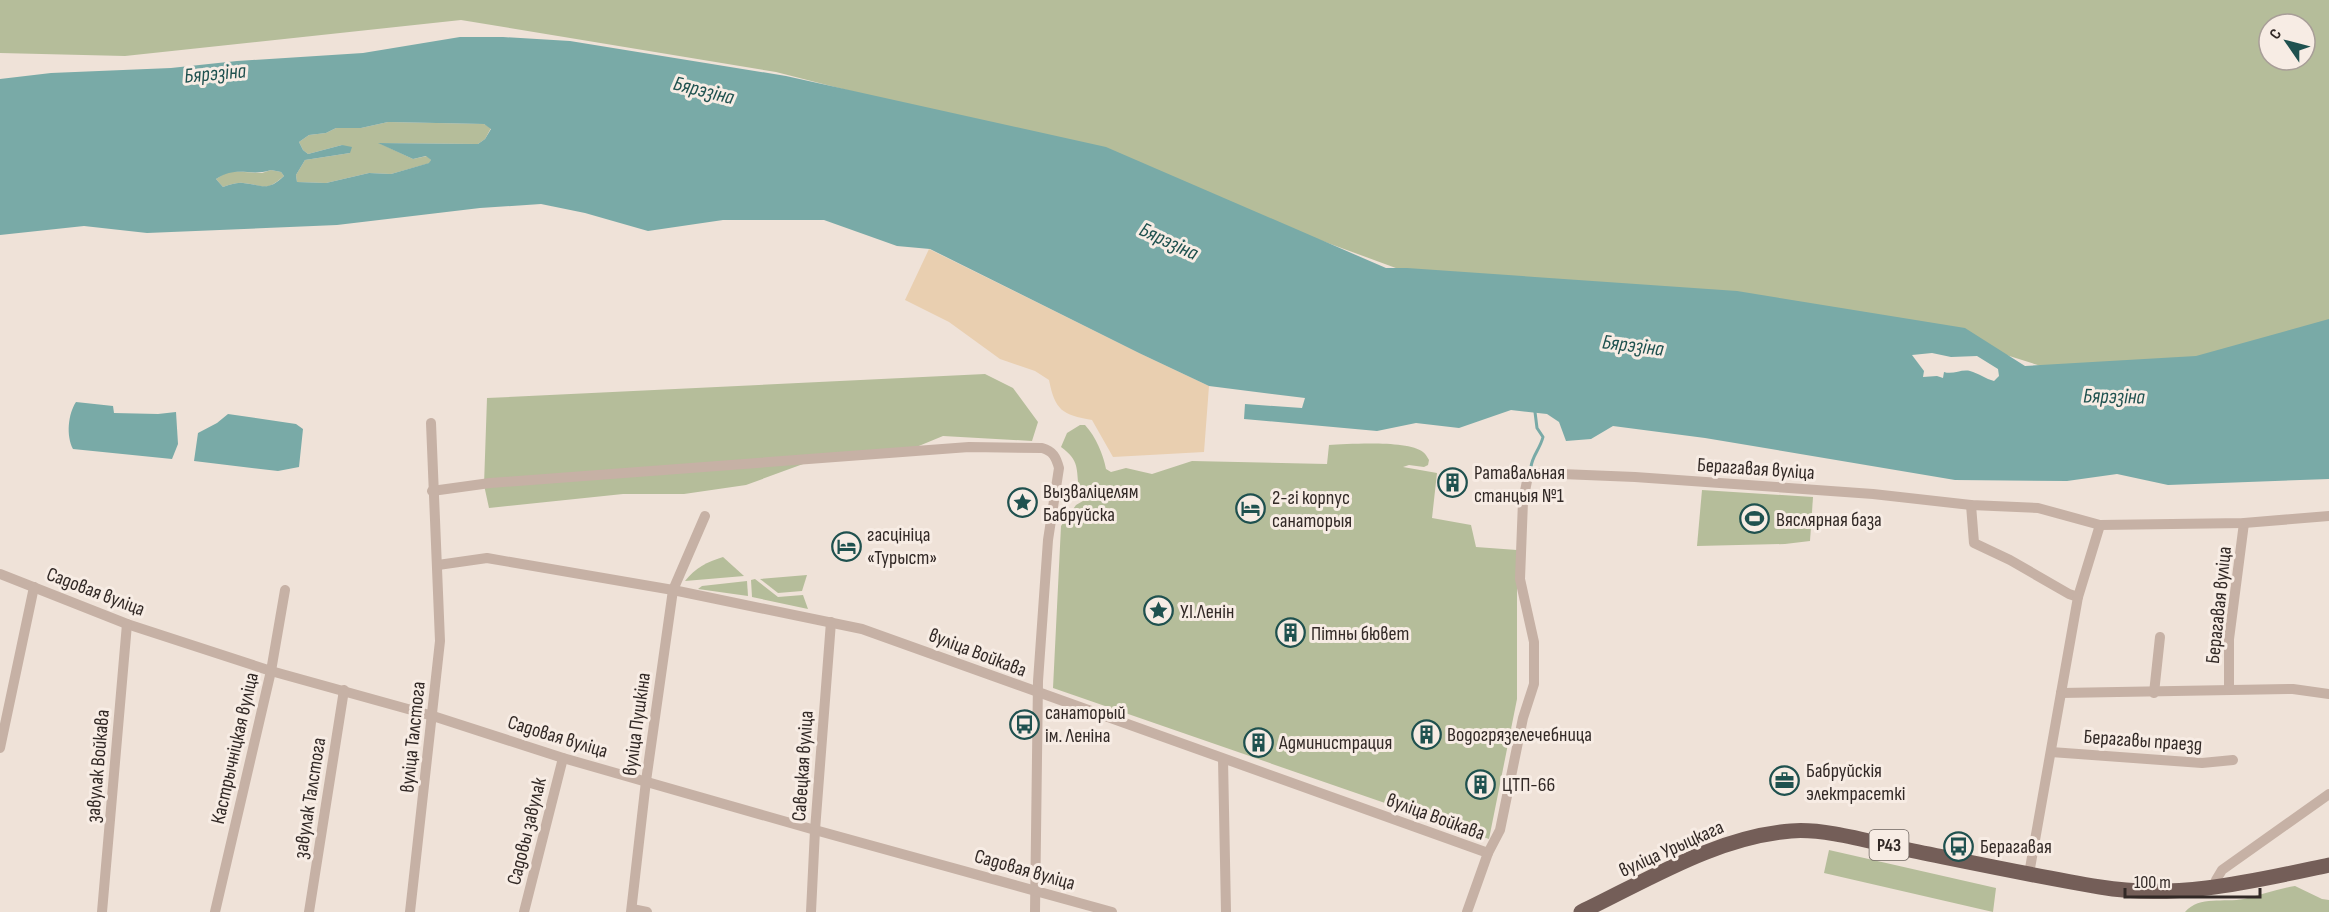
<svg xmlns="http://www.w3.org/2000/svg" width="2329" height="912" font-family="'Sofia Sans Condensed',sans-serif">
	<rect width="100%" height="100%" fill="#efe2d8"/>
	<g fill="#b5bd9a" fill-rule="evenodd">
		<path d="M0,0h2329v326l-136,37 -152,3 -108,-34 -529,-61 -346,-127 -282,-72 -315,-52 -336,36 -125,-3zM2269,24h36v36h-36z"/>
		<path d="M388,122l96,2 7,4 -6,11 -7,5 -99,-1 34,16 14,-3 4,4 -1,3 -39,11 -22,-1 -43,10 -29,-1 -1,-7 9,-15 45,-7 -8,-8 -34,9 -5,-4 -4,-8 10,-7 17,-2 10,-5h25z"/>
		<path d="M271,170l10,2 3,4c-20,17 -19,9 -41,7 -6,-1 -14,2 -20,4l-7,-8 13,-8 33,2z"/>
		<path d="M985,374l28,14 25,34 -6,19 -89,-5 -34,14 -95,10 -68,25 -62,9h-61l-134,14 -5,-23 3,-87z"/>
		<path d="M1080,425h5c11,12 18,29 21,44l5,3 15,-4 26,6 40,-13 135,3 2,-19c20,-1 79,-5 94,7 3,2 4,5 6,8l-1,5 -4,2 -15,-2 -6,2 34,6 -5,45 39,7 5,22 41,3v149l-28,140 -436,-151 8,-162 15,-21 19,-11 -9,1 -7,-5c-3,-22 1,-29 -18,-43l6,-14z"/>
		<path d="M1702,490l111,7 -3,44 -25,3 -88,2z"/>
		<path d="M723,557l21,19 -59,5c10,-13 22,-19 38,-24z"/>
		<path d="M807,575l-5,16 -24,2 -18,-14z"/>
		<path d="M755,579l23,18 25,-2 5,14 -56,-12 -1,-17z"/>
		<path d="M747,581l1,15 -50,-7 4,-3z"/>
		<path d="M1829,850l167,38 -3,24 -169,-39z"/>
		<path d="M2295,886l27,13 7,1v12h-144c15,-17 39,-9 59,-13 17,-4 33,-10 51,-13z"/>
	</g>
	<path fill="#e9cfb0" d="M929,249l210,104 70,33 -5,66 -91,5 -21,-37c-30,-5 -37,-10 -43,-40l-14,-9 -35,-12 -51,-37 -44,-22z"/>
	<g fill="#79aaa7" fill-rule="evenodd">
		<path d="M460,37h43l67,4 216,35 320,71 280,121h21l330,23 228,37 60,38 171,-10 133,-37v160l-161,6 -51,-11 -50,7 -112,-1 -250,-42 -92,-12 -22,13 -25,2 -7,-19 -12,-8 -36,-4 -52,18 -43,-5 -39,8 -133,-12 1,-15 57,4 3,-10 -96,-12 -70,-33 -209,-104 -33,-3 -73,-26h-101l-75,11 -63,-18 -44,-9 -61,4 -143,17 -190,8 -63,-7 -84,9v-156l51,-6 120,-5 66,-7 126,-8zM388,122l96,2 7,5 -6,10 -7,5 -100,-1 35,16 13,-3 5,4 -2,3 -38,11 -22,-1 -43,10 -29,-1 -1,-7 9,-15 45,-7 2,-6 -10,-2 -34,9 -5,-4 -4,-8 10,-7 17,-2 10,-5h25zM271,170l10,2 3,4c-17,16 -21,9 -41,7 -6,-1 -14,2 -20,4l-7,-8c22,-14 33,-2 55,-9zM1932,353l19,4 26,-1 21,13 1,7 -5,5c-8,-2 -16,-8 -24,-10 -9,-2 -17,4 -26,1l-1,6 -6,-2 -14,1 1,-6 -12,-16z"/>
		<path d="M76,402l37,4 1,7 44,1 18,-2 2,32 -6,15 -99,-10c-7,-13 -5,-35 3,-47z"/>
		<path d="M228,414l68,10 7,5 -4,38 -21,4 -84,-10 4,-28 19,-10z"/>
	</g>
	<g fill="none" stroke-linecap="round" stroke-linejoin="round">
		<path stroke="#79aaa7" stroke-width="3" d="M1531,467c1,-11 9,-18 12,-30l-6,-9 -2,-16"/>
		<g stroke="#c6b1a5" stroke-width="10">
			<path d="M432,491l58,-8 479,-36 73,1c11,3 14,9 17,20l-11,72 -10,141 -3,231"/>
			<path d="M1971,505l3,38 36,17 59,34 9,3"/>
			<path d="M438,565l49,-7 186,32 189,39 626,224"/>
			<path d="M0,574l127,50 144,47 162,45 130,42 252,72 297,82"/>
			<path d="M2229,690v-51l15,-116"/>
			<path d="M2061,693l232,-4 36,5"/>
			<path d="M2154,693l6,-56"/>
			<path d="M0,748l34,-161"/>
			<path d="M2051,752l151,11 31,-3"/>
			<path d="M1223,759l3,153"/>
			<path d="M2029,874l49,-277 22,-72"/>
			<path d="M2217,887l-1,-7 6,-10 107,-76"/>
			<path d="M632,909l15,3"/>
			<path d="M102,912l25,-288"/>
			<path d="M215,912l56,-241 14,-81"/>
			<path d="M309,912l35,-222"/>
			<path d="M410,912l30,-271 -9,-218"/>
			<path d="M524,912l39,-154"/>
			<path d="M631,912l15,-131 27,-191 32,-74"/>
			<path d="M811,912l4,-82 16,-208"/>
			<path d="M1467,912l21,-59 12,-23 23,-112 11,-34v-42l-14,-63 3,-78 5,-25 9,-3 98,4 238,17 98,11 67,3 62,17 144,-2 85,-7"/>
		</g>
		<path stroke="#745e58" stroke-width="15" d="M1581,912c67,-32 135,-75 210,-81 33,-3 80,11 113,18 65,13 130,27 196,38 77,13 154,-6 229,-22"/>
	</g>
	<defs>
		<symbol id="building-ring" viewBox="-11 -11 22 22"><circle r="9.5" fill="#f7ece4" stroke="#1f514f" stroke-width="1.5"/><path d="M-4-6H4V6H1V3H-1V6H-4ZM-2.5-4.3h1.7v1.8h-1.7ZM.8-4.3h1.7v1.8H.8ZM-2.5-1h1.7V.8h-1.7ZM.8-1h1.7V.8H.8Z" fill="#1f514f"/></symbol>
		<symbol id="sight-ring" viewBox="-11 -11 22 22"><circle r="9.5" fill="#f7ece4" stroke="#1f514f" stroke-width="1.5"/><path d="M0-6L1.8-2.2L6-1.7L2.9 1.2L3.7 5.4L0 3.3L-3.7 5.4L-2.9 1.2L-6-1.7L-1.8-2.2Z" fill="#1f514f"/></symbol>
		<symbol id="hotel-ring" viewBox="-11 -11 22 22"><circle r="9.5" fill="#f7ece4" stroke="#1f514f" stroke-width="1.5"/><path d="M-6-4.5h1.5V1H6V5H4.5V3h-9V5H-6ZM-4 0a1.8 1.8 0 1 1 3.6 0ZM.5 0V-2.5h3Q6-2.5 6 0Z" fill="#1f514f"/></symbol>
		<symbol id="stadium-ring" viewBox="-11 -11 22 22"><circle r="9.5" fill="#f7ece4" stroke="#1f514f" stroke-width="1.5"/><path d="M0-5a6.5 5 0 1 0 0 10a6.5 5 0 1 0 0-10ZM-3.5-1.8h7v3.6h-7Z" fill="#1f514f"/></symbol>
		<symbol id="bus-ring" viewBox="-11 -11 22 22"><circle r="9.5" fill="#f7ece4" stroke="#1f514f" stroke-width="1.5"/><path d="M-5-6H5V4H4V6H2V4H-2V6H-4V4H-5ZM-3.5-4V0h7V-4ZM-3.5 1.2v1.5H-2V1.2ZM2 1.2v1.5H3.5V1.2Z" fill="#1f514f"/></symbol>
		<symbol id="office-ring" viewBox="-11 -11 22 22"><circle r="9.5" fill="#f7ece4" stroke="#1f514f" stroke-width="1.5"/><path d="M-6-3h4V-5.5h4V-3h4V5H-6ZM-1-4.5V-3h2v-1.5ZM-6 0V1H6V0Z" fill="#1f514f"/></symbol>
	</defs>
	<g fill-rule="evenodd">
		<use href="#building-ring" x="1436" y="466" width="33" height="33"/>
		<use href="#sight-ring" x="1006" y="486" width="33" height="33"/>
		<use href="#hotel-ring" x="1234" y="492" width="33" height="33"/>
		<use href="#stadium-ring" x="1738" y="502" width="33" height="33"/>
		<use href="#hotel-ring" x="830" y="530" width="33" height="33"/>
		<use href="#sight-ring" x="1142" y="594" width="33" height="33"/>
		<use href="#building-ring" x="1274" y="616" width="33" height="33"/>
		<use href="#bus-ring" x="1008" y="708" width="33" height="33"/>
		<use href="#building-ring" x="1410" y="718" width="33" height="33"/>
		<use href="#building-ring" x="1242" y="726" width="33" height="33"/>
		<use href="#office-ring" x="1768" y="764" width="33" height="33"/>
		<use href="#building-ring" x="1464" y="768" width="33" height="33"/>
		<use href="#bus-ring" x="1942" y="830" width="33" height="33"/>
	</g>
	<g text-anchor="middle" stroke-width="6" stroke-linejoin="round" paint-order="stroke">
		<rect fill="#f7ece4" stroke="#6d645f" stroke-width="1.5" x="1869.5" y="830" width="39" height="30" rx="4.5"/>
		<g font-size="18" font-weight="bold" fill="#322926">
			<text x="1889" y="851">Р43</text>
		</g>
		<g font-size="20" fill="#322926" stroke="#f7ece4">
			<text transform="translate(1756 468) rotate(4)" y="7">Берагавая вуліца</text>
			<text transform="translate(96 591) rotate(21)" y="7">Садовая вуліца</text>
			<text transform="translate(2218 605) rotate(-84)" y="7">Берагавая вуліца</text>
			<text transform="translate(978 652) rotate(21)" y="7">вуліца Войкава</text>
			<text transform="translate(636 724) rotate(-82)" y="7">вуліца Пушкіна</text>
			<text transform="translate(558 736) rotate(17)" y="7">Садовая вуліца</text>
			<text transform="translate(412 737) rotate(-84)" y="7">вуліца Талстога</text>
			<text transform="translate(2143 740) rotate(4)" y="7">Берагавы праезд</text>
			<text transform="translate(234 748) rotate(-77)" y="7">Кастрычніцкая вуліца</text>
			<text transform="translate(97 766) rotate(-85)" y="7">завулак Войкава</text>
			<text transform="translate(802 766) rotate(-86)" y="7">Савецкая вуліца</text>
			<text transform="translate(309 798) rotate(-81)" y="7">завулак Талстога</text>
			<text transform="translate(1436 816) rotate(20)" y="7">вуліца Войкава</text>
			<text transform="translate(526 831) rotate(-76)" y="7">Садовы завулак</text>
			<text transform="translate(1671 848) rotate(-24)" y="7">вуліца Урыцкага</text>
			<text transform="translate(1025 869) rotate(16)" y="7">Садовая вуліца</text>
		</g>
		<g font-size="20" fill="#322926" stroke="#f7ece4" text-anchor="start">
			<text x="1474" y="479">Ратавальная<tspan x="1474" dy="23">станцыя №1</tspan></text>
			<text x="1043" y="498">Вызваліцелям<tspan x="1043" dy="23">Бабруйска</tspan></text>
			<text x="1272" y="504">2-гі корпус<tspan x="1272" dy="23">санаторыя</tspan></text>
			<text x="1776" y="526">Вяслярная база</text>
			<text x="867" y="541">гасцініца<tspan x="867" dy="23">«Турыст»</tspan></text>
			<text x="1180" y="618">У.І.Ленін</text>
			<text x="1311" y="640">Пітны бювет</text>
			<text x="1045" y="719">санаторый<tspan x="1045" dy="23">ім. Леніна</tspan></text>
			<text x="1447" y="741">Водогрязелечебница</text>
			<text x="1279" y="749">Администрация</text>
			<text x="1806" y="777">Бабруйскія<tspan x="1806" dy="23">электрасеткі</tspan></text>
			<text x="1502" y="791">ЦТП-66</text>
			<text x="1980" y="853">Берагавая</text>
		</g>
		<g font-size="21" font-style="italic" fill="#1f514f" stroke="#f7ece4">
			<text transform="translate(215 73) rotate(-5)" y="7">Бярэзіна</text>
			<text transform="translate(704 90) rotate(14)" y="7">Бярэзіна</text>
			<text transform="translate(1169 241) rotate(25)" y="7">Бярэзіна</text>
			<text transform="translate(1633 345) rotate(7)" y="7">Бярэзіна</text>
			<text transform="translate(2114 396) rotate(1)" y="7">Бярэзіна</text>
		</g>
	</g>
	<g transform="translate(2287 42) rotate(305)"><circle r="28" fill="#f7ece4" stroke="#a89e98" stroke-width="1.5"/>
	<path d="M0-4.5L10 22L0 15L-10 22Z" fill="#1f514f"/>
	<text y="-9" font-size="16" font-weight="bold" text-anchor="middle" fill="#322926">С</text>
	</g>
	<path d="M2125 888v9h135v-9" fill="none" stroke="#322926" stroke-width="3"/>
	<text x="2134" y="888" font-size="18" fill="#322926" stroke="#f7ece4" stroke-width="4.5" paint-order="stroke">100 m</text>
</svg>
